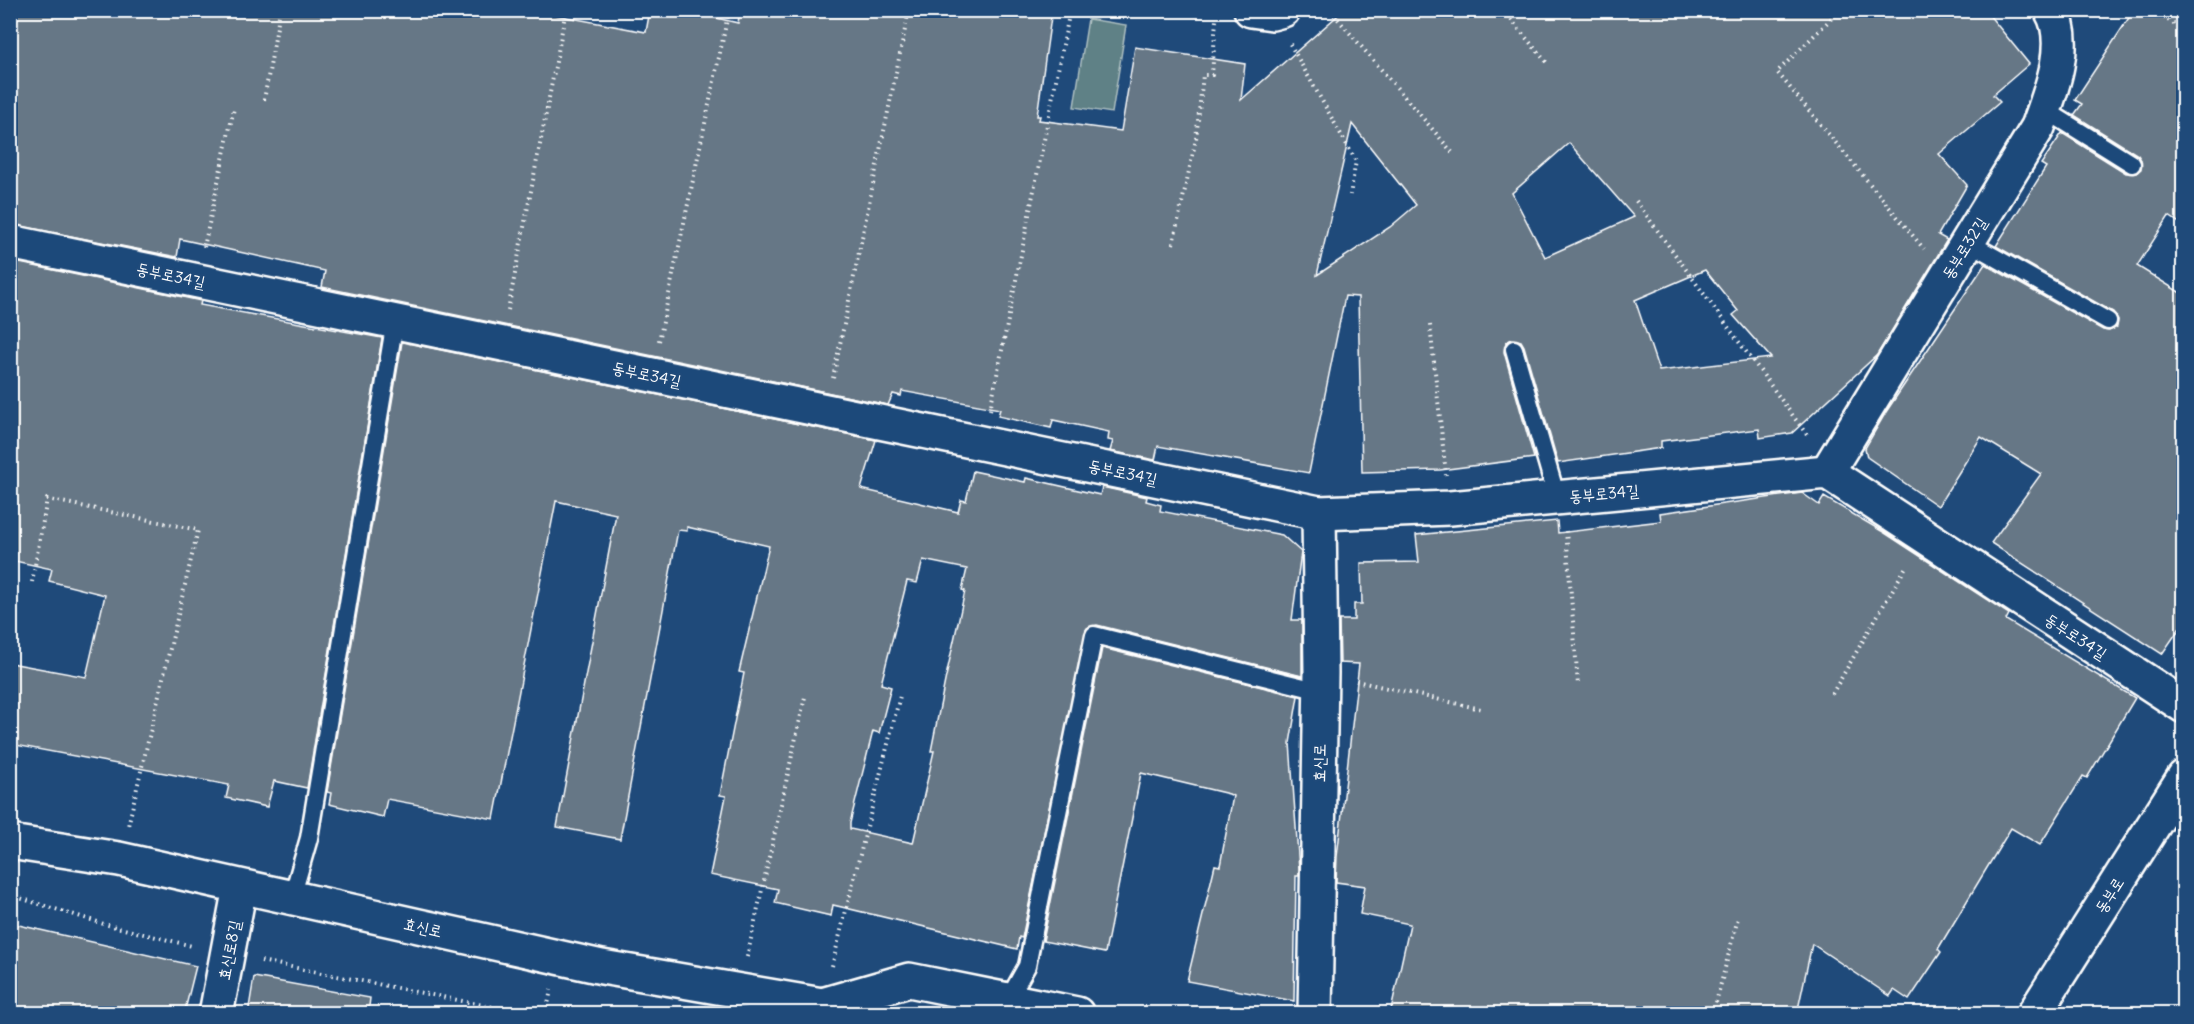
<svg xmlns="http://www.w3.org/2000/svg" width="2194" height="1024" font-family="Delius,'Poor Story',sans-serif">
	<rect width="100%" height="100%" fill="#1f4a7a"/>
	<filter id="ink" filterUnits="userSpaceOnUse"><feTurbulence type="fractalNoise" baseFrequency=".0167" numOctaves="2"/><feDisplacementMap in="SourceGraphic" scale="12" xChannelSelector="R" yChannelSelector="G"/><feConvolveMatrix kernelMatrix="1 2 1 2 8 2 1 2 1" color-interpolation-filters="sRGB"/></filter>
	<g filter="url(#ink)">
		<path fill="#5f8186" stroke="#afc0c2" stroke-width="1.5" d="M1088,19l38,6 -14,88 -38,-6z"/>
		<g fill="#667786" stroke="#fff" stroke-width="1.5" fill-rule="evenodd">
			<path d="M10,10h546l-1,5 91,17 4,-22h33l55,13 2,-13h264l47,7 -14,99h3l-1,4 82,11 14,-84 110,17 -4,36 103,-90h641l44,54 -36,31 7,7 -61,52 28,31 -29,50 9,5 -70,115 -85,78 -32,5 -1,-9 -98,12v7l-103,15 -34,-117 -3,-5 -9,-2 -6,3 -2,10 30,106 -94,12 -78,2 -4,-175 -13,-1 -36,177 -151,-27 -3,14 -45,-9 3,-10 -5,-1 1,-8 -56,-12 -2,8 -53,-12 2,-7 -98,-18 -1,5 -8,-2 -5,11 -566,-118 3,-16 -145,-32 -3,18 -167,-33zM1352,124l64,81 -26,22 -73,48zM1569,143l65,74 -89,40 -33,-64zM1705,270l33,41 -5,4 38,43 -112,13 -24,-71z"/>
			<path d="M2134,10h50v216l-15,-10 -32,50 47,29v327l-22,32 -171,-111 50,-69 -60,-37 -43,69 -71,-49 -2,-9 21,-36 99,-148 118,66 6,1 8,-4 1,-7 -5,-8 -117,-66 50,-79 -5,-3 21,-31 64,40h10l5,-4v-9l-3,-5 -64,-40 8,-11 -7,-4z"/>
			<path d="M10,261l159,33 32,7 -1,4 182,33 -75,450 -33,-7 -7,26 -41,-9 3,-13 -219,-41v-81l76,14 19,-82 -56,-14 3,-12 -42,-9z"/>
			<path d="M402,342l474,98 -15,49 97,23 3,-12 5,1 7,-30 52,11 1,-4 74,17 2,-8 45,10 -1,4 15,4 -1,6 122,24 19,17 -9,68h10v56l-205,-51 -10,3 -65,310 -3,-1 -2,12 -184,-44 -2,11 -56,-13 3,-14 -68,-14 16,-79 -6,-1 24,-122 -5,-1 30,-126 -82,-19v4l-9,-1 -58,309 -63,-12 59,-313 -60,-13 -62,318 -107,-20 -4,18 -54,-13 2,-11 -4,-1zM923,560l44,9 -5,21 3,1 -20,90 -14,70h3l-21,92 -63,-14v-6l23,-92 6,2 12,-46 -10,-3 26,-103 10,2z"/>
			<path d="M1802,493l17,12 5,-8 61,36 124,81 -3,6 129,78 -48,80 -4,-2 -43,69 -29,-17 -73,121 3,3 -32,48 -15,-10 -4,6 -78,-52 -15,70h-407l20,-90 -50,-10 5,-28 -29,-4 1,-25 22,-193 -19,-1 -1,-43h15v-16h8l-1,-41 58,-1 -3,-27 141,-14 1,12 103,-12 -1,-8z"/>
			<path d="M1102,648l196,48 -8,47 9,126v7h-3l-2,125 -107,-20 28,-116 5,1 13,-70 -4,-2 -88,-21 -36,180 -62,-12z"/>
			<path d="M10,923l186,43 -12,48h-174z"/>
			<path d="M254,977l116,21 -2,16h-120z"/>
		</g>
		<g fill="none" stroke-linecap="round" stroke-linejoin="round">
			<defs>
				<g id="lane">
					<path d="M2044,109l88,55"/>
					<path d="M1968,242l140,79"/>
					<path d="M1514,349l43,149"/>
					<path d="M292,897l17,-59 86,-517"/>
					<path d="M1009,998l18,-32 67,-331 226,56"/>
				</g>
				<g id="street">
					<path d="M1251,10l21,3 11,-3"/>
					<path d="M10,242l1309,271 131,-5 377,-36 357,234"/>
					<path d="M1827,472l211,-345c12,-33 33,-84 13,-117"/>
					<path d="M216,1014l24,-127"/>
					<path d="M1315,1014l6,-341 -2,-160"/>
				</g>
				<g id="secondary">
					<path d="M10,842l109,17 483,108 220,38 12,9"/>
					<path d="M822,1005l87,-25 168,34"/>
					<path d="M2034,1014l150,-237"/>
				</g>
			</defs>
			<use href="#lane" stroke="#fff" stroke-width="21"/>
			<use href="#street" stroke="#fff" stroke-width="38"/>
			<use href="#secondary" stroke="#fff" stroke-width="38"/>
			<g stroke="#fff" stroke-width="4" stroke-dasharray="1.5 4.5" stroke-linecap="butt">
				<path d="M1330,10l122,142"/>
				<path d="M1503,10l44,53"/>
				<path d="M1840,10l-63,62 147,177"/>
				<path d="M2153,10l31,21"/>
				<path d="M1290,44l66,117 -6,34"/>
				<path d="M264,100l16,-90"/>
				<path d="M1636,201l171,234"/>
				<path d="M1173,244l23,-105 7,-64h9l4,-55"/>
				<path d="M204,247l30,-139"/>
				<path d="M508,310l58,-300"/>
				<path d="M1430,325l16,150"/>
				<path d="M659,341l70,-331"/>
				<path d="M833,378l76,-368"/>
				<path d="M990,410l80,-400"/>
				<path d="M1566,531l12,154"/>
				<path d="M32,582l15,-83 151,31 -70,296"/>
				<path d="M1356,681l125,28"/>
				<path d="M1832,694l75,-129"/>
				<path d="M10,895l94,29 88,22"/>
				<path d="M747,957l58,-260"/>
				<path d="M261,961l267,53"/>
				<path d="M832,966l68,-270"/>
				<path d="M546,1014l5,-24"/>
				<path d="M1713,1014l25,-96"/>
			</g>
			<use href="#lane" stroke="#1f4a7a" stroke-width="16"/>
			<use href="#street" stroke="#1f4a7a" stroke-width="33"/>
			<use href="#secondary" stroke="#1f4a7a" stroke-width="33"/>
		</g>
	</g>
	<g text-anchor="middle" stroke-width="5" stroke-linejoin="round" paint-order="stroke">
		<g font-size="16" fill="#fff" stroke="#1f4a7a">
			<text transform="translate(1964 248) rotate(-58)" y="6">동부로32길</text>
			<text transform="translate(171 275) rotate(12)" y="6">동부로34길</text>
			<text transform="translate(647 374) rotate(12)" y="6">동부로34길</text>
			<text transform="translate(1123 472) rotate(12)" y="6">동부로34길</text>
			<text transform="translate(1604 493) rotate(-5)" y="6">동부로34길</text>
			<text transform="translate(2076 636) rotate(33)" y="6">동부로34길</text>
			<text transform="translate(1319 763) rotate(-89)" y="6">효신로</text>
			<text transform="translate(2109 895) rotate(-58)" y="6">동부로</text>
			<text transform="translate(423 927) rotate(13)" y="6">효신로</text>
			<text transform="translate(229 950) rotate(-79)" y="6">효신로8길</text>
		</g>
	</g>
	<rect width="2194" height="1024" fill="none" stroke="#1f4a7a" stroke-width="36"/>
	<rect x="18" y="18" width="2158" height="988" fill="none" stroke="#fff" stroke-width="2" filter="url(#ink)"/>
</svg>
